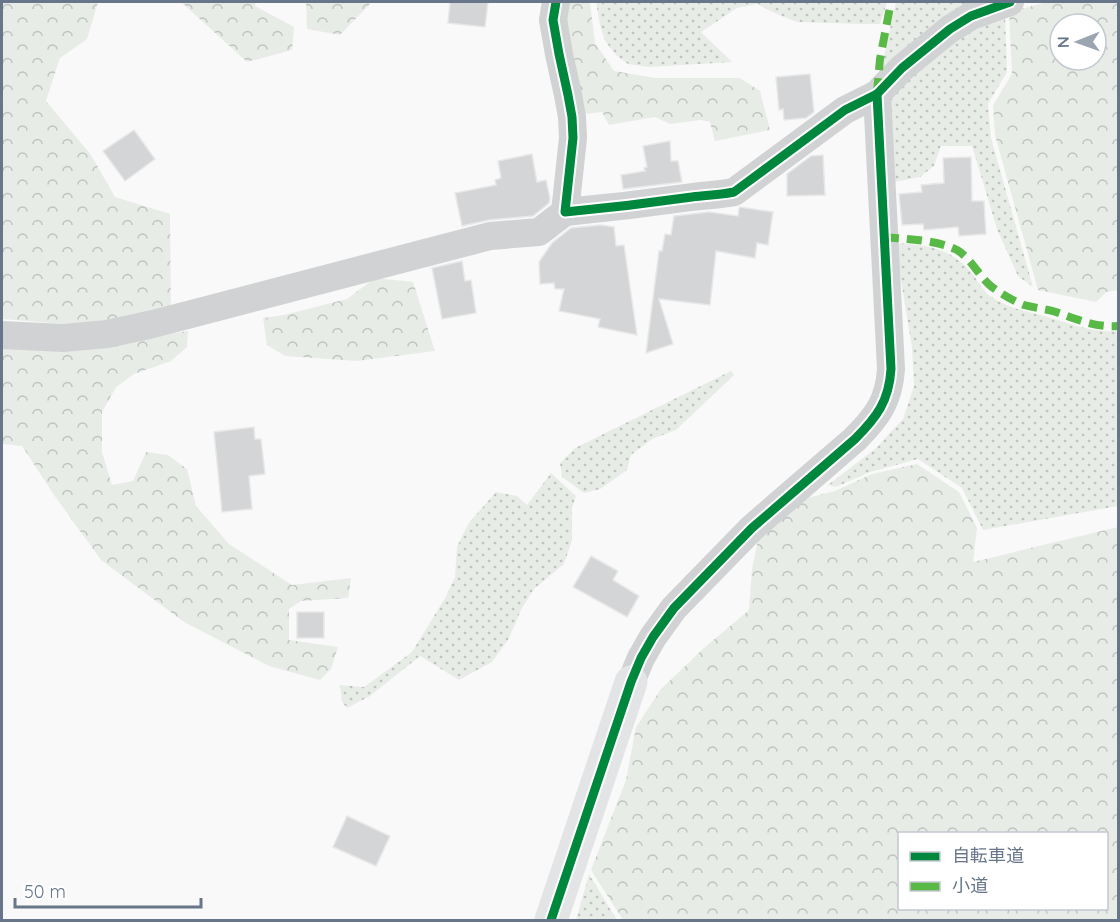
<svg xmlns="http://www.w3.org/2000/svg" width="1120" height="922" font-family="Quicksand,'Noto Sans JP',sans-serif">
	<defs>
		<pattern id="grass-dots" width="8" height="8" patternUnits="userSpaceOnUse" patternTransform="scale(1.5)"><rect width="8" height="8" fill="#e8ece7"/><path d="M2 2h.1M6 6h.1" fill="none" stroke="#c0c4c1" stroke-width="1.8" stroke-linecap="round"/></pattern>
		<pattern id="forest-crowns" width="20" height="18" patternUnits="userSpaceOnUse" patternTransform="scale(1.5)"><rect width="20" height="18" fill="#e8ece7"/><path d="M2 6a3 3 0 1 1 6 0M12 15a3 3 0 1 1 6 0" fill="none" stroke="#c0c4c1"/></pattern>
	</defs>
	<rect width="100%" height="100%" fill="#f9f9f9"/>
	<g fill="url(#grass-dots)">
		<path d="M596,2h291l-7,22h-18l-65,-2 -18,-7 -22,-11 -20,4 -36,24 31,30 -83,5 -21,-3 -11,-8 -12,-15 -5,-16z"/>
		<path d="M896,2h81l-94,71 1,-16z"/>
		<path d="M1005,13l2,59 -19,32 3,34 42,149 -15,-11 -21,-47 -25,-83h-31l-7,20 -14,11 -26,5 -4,-92 78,-61z"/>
		<path d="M895,243c30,2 54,4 75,28 7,8 12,19 20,25 18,13 40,16 61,22 22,7 44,15 67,13v175l-135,24 -21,-42 -44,-29 -48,13 -34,15 -8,-2 47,-36 28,-30 11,-33 -2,-38z"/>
		<path d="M731,371l3,4 -58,55 -24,9 -21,16 -4,15 -27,19 -16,4 -22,-16 -2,-14 15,-15z"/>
		<path d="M551,473l25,23 -4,12v32l-8,24 -30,25 -12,19 -14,32 -16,22 -33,18 -39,-24 -50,40 -23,12 -5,-6 -2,-17 24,2 48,-35 33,-54 10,-21 2,-30 11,-23 28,-32 21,4 10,9z"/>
		<path d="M589,874l28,46h-41z"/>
	</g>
	<g fill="url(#forest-crowns)" fill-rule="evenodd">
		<path d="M2,2h96l-11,37 -27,19 -14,43 45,54 24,42 55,17 1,94 -51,11 -57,5 -61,-5z"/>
		<path d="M181,2h75l-1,4 39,21 -2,23 -45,12z"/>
		<path d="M306,2h66l-32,33 -33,-6z"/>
		<path d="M567,2h23l5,41 19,28 41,7h85l20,13 10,39 -55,11 -5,-19 -9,-2 -31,4 -15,-7 -46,8 -7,-13 -19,2 -20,-99z"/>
		<path d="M1047,2h71v288l-12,2 -10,10 -58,-12 -43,-155 -2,-30 19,-31 -3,-62zM1060,24h36v36h-36z"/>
		<path d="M375,278l38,4 22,69 -78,10 -72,-5 -18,-11 -4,-27 21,-3 63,-16z"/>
		<path d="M188,331l-1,16 -16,14 -37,13 -18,13 -14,25v40l10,33 21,-4 13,-29 22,3 19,14 9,37 33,38 63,41 59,-7 -3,20 -47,3 -12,8v31l49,7 -7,22 -11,11 -51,-14 -85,-44 -83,-62 -47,-65 -32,-49 -20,-2v-98l139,-8z"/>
		<path d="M917,464l42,28 18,36 -4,34 145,-35v393h-495l-32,-50 35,-90 10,-53 25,-38 43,-41 45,-38 3,-41 7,-35 41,-34 35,-9 37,-17zM900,834h206v74h-206z"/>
	</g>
	<g fill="#d4d5d6" stroke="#e8e8e8" stroke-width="1.5">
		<path d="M450,2h38l-3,25 -37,-4z"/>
		<path d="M810,74l4,38 -8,6 -22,2 -1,-11 -4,1 -3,-33z"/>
		<path d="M134,130l21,29 -30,22 -22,-30z"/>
		<path d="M670,141l1,20h7l4,21 -59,7 -2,-14 24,-4 -1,-3 3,-1 -4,-21z"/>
		<path d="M532,154l5,28 9,-2 4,18 -1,5 -16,13 -44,4 -27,6 -7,-33 41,-8 -1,-5 6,-2 -3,-17z"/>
		<path d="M823,155l2,40 -38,1v-22l24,-18z"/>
		<path d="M971,157l1,44h12l2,33 -27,2 -1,-9 -34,3 -1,-6 -21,1 -3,-31 23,-2 -1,-7 23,-2 -1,-25z"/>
		<path d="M740,207l33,5 -5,33 -11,-2 -2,15 -39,-7 -6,54 -51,-6 14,45 -27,9 13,-102h3l3,-17 6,1 3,-19 35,-4 29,4 1,-8z"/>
		<path d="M601,225l13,2 2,19 8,-1 13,90 -39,-8 2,-8 -41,-8 5,-22h-9l-1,-6 -14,1 -1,-22 13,-19 19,-15z"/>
		<path d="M462,261l3,20 6,-1 5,33 -34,6 -10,-51z"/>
		<path d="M254,427l1,12h6l4,35 -16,2 3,33 -30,3 -8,-80z"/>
		<path d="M591,556l27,15 -5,9 26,16 -12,21 -54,-30z"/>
		<rect x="297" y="612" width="27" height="26"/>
		<path d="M347,816l43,20 -14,30 -43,-19z"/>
	</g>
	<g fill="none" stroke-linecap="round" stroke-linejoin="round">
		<g stroke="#d1d2d4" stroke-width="28">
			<path d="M556,2l-3,18 6,34 9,41 4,22 1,21 -8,74c43,-4 85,-9 127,-15 14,-2 28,-2 42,-5l111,-82 32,-16 25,-26 48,-39 21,-13 39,-14"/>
			<path d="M2,335l61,3 44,-4 46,-10 337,-88 49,-4 26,-20"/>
			<path d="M631,682l10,-24 12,-21 21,-29 78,-80 103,-89c22,-22 34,-38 36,-70l-14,-275"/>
		</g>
		<path stroke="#e3e4e5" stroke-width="33" d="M551,920l80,-238"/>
		<g stroke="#58b947" stroke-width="8" stroke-dasharray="15 8" stroke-linecap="butt">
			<path d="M877,93l3,-34 11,-57"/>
			<path d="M884,237c21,2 54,3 73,13 15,9 22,27 35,37 10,7 21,14 32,18 11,3 22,4 32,7 20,7 41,16 62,14"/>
		</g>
		<defs>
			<g id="cycleway">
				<path d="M556,2l-3,18 6,34 9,41 4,22 1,21 -8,74c43,-4 85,-9 127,-15 14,-2 28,-2 42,-5l111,-82 32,-16 25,-26 48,-39 21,-13 39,-14"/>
				<path d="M551,920l80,-238 10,-24 12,-21 21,-29 78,-80 103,-89c22,-22 34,-38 36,-70l-14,-275"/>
			</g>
		</defs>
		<use href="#cycleway" stroke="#fff" stroke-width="13"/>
		<use href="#cycleway" stroke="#00873e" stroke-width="9"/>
	</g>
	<rect width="1120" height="922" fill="none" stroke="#68768a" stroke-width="6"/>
	<rect x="898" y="832" width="210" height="78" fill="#ffffff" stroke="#c3c8d0" stroke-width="1.5"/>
	<rect x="910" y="852" width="30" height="9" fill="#00873e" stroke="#c3c8d0" stroke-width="1.5"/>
	<text x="952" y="862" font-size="18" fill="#68768a">自転車道</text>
	<rect x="910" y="882" width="30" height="9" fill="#58b947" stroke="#c3c8d0" stroke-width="1.5"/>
	<text x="952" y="892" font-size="18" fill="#68768a">小道</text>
	<g transform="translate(1078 42) rotate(269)"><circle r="28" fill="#ffffff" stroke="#c3c8d0" stroke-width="1.5"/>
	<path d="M0-4.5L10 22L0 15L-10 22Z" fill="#9ba4b1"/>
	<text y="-9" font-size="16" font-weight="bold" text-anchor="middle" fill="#68768a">N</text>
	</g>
	<path d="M15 898v9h186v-9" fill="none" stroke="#68768a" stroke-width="3"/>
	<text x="24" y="898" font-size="18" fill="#68768a" stroke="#ffffff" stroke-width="4.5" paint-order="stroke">50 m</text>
</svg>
